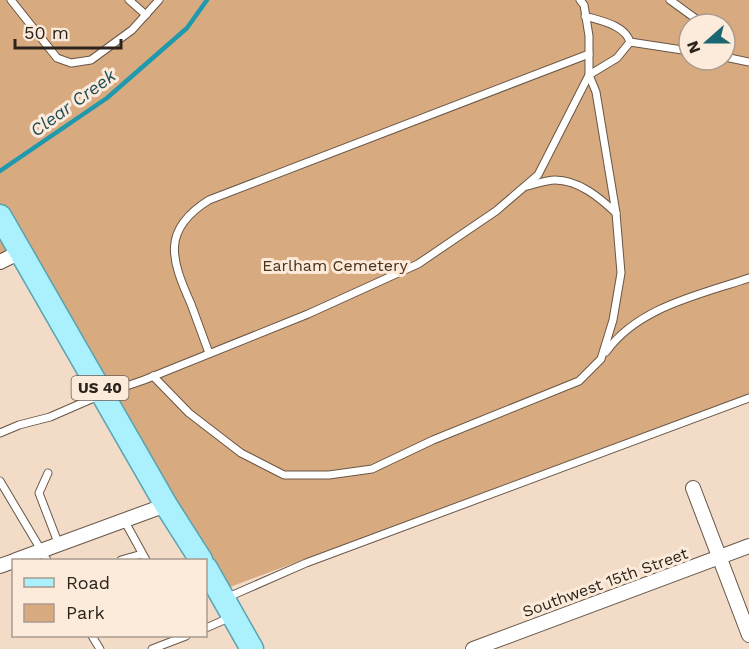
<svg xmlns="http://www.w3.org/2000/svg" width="749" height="649" font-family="'Work Sans',sans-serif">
	<rect width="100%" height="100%" fill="#f2dcc8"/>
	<path fill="#d8aa80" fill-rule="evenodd" d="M0,0h749v394l-530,197 -197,-339 -22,10zM689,24h36v36h-36z"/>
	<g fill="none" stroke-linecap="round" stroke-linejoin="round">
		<path stroke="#2099ad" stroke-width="4.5" d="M0,171l107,-73 80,-70 20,-28"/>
		<defs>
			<g id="lane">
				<path d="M11,0l46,58 14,5 20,-3 41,-30 27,-30"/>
				<path d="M129,0l17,15"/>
				<path d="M670,0l33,24"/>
				<path d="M585,16c16,5 40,9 45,26"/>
				<path d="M630,42l59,9"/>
				<path d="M725,57l24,5"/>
				<path d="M527,186c9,-2 19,-6 28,-6 24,0 45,18 61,33"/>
				<path d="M606,352c32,-45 93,-57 143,-74"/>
				<path d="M209,353c-6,-16 -12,-33 -18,-49 -20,-45 -30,-74 18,-104l380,-146"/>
				<path d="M153,376l36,37 52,40 43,22h45l43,-6 61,-29 146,-59 22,-22 12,-39 8,-47 -5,-60 -20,-121 -7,-17 28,-17 13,-16"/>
				<path d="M0,433l19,-8 31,-8 53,-23 41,-14 164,-66 110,-50 78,-53 42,-36 51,-100v-39l-5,-31 -4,-5"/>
				<path d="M48,473l-9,20 20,52"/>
				<path d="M0,481l47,79"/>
				<path d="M124,520l22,40"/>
				<path d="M121,560l21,-6"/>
				<path d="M226,598l80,-35 443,-165"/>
				<path d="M206,628l25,-11"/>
				<path d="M92,636l8,13"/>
				<path d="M152,649l34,-13"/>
			</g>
			<g id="street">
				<path d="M0,262l22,-11"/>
				<path d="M693,488l56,147"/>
				<path d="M16,560l150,-55"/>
				<path d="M0,566l14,-5"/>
				<path d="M473,649l276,-103"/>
			</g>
			<g id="primary">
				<path d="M0,216l166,289 35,55"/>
				<path d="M206,568l46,81"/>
			</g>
		</defs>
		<use href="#lane" stroke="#695645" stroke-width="9"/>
		<use href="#street" stroke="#695645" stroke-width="16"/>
		<use href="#primary" stroke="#5aa2ae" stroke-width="25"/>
		<use href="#lane" stroke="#fff" stroke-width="7"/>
		<use href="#street" stroke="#fff" stroke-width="14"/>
		<use href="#primary" stroke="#abf0fd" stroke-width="22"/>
	</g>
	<g text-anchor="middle" stroke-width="6" stroke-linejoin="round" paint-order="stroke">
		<rect fill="#fceada" stroke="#6a5f55" stroke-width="1.5" x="71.5" y="376" width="57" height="24" rx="4.5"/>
		<g font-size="15" font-weight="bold" fill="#2c241c">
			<text x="100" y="393">US 40</text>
		</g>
		<g font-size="16" fill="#4a3117" stroke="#fceada">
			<text x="335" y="271">Earlham Cemetery</text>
		</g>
		<g font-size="16" fill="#2c241c" stroke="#fceada">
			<text transform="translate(605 582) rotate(-20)" y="6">Southwest 15th Street</text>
		</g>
		<g font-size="18" font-style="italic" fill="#1f4e57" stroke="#fceada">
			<text transform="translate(73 103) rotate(-36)" y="6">Clear Creek</text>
		</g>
	</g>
	<rect x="12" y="559" width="195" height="78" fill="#fceada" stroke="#a99b8e" stroke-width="1.5"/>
	<rect x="24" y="578" width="30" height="9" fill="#abf0fd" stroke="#a99b8e" stroke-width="1.5"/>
	<text x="66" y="589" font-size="18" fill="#2c241c">Road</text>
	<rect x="24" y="604" width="30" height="18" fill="#d8aa80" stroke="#a99b8e" stroke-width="1.5"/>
	<text x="66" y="619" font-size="18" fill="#2c241c">Park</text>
	<g transform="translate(707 42) rotate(249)"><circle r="28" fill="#fceada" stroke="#a99b8e" stroke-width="1.5"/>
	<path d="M0-4.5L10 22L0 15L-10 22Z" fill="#1c6672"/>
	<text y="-9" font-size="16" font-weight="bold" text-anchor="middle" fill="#2c241c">N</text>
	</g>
	<path d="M15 39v9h106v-9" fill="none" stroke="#2c241c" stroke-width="3"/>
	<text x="24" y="39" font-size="18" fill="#2c241c" stroke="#fceada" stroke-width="4.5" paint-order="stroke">50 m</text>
</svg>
